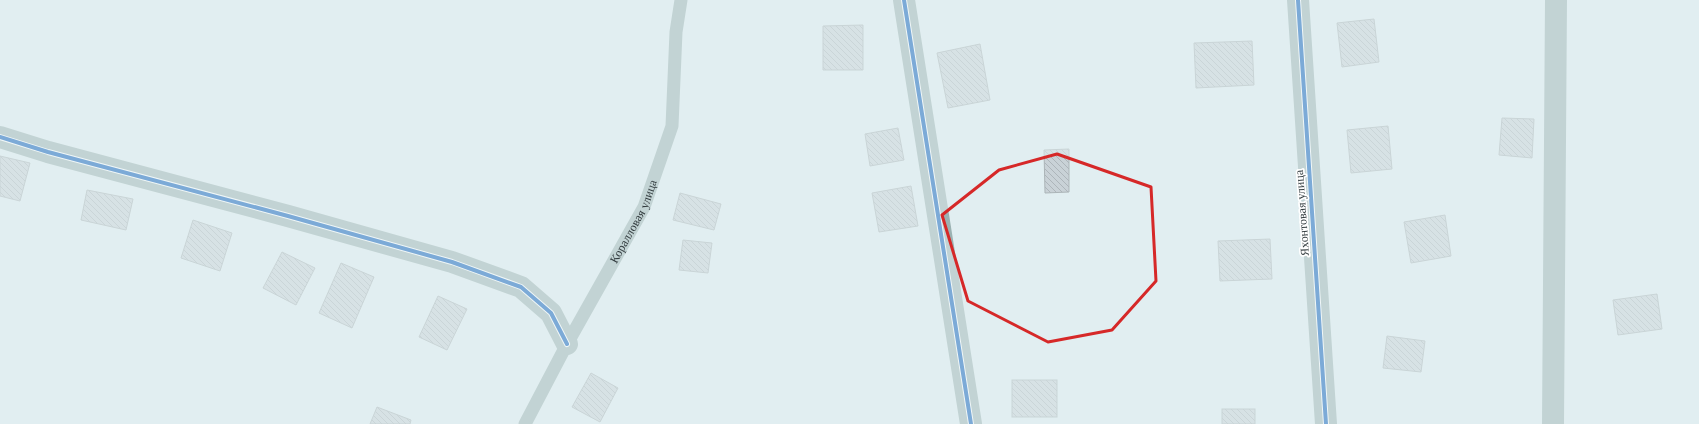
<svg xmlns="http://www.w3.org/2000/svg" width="1699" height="424" font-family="Georgia,serif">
	<defs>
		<pattern id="building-back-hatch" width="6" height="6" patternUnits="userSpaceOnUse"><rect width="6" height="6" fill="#c9d2d7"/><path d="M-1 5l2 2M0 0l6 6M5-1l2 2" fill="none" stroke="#adb5ba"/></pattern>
	</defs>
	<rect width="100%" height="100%" fill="#e1eef1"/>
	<g fill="url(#building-back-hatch)" stroke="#acb5b8">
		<path d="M1374,19l5,43 -37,5 -5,-44z"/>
		<path d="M863,25v45h-40v-44z"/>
		<path d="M1252,41l2,44 -58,3 -2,-45z"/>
		<path d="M980,44l10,56 -42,8 -11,-55z"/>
		<path d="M1502,118l32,1 -2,39 -33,-3z"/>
		<path d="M1388,126l4,43 -41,4 -4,-43z"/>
		<path d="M898,128l6,32 -34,6 -5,-32z"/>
		<path d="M1069,149v43l-24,1 -1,-43z"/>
		<path d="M0,156l30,7 -10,38 -20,-5z"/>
		<path d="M911,186l7,40 -39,6 -7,-39z"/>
		<path d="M87,190l46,9 -7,31 -45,-10z"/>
		<path d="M680,193l41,11 -7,26 -41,-10z"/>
		<path d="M1445,215l6,41 -40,7 -7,-41z"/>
		<path d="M193,220l39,13 -12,38 -39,-13z"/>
		<path d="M1270,239l2,40 -52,2 -2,-40z"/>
		<path d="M683,240l29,3 -4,30 -29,-3z"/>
		<path d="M282,252l33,16 -19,37 -33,-17z"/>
		<path d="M341,263l33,14 -22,51 -33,-15z"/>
		<path d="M1657,294l5,35 -44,6 -5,-35z"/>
		<path d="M438,296l29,13 -20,41 -28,-13z"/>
		<path d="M1387,336l38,5 -4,31 -38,-4z"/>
		<path d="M591,373l27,15 -18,34 -28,-15z"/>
		<rect x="1012" y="380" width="45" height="37"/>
		<path d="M377,407l34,13 -1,4h-40z"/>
		<rect x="1222" y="409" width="33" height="15"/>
	</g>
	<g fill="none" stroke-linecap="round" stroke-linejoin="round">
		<path stroke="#9bb2b2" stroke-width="13" id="s1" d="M525,424l42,-80 77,-137 28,-81 4,-94 5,-32"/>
		<g stroke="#9bb2b2" stroke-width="22">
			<path d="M904,0l67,424"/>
			<path d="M1298,0l28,424"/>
			<path d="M0,137l48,15 240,64 164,46 69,25 30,26 16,31"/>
			<path d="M1553,424l3,-424"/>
		</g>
		<defs>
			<g id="cycleway">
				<path d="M904,0l67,424"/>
				<path d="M1298,0l28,424"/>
				<path d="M0,137l48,15 240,64 164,46 69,25 30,26 16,31"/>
			</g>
		</defs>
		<use href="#cycleway" stroke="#fff" stroke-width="6"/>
		<use href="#cycleway" stroke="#0057b8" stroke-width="4"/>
	</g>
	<path d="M0 0H1699V424H0ZM1057,154l94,33 5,94 -44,49 -64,12 -80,-41 -26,-86 57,-45z" fill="#e1eef1" fill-opacity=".55" fill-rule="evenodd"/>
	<path fill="none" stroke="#d62828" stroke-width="3" stroke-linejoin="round" d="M1057,154l94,33 5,94 -44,49 -64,12 -80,-41 -26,-86 57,-45z"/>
	<g text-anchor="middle" stroke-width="3.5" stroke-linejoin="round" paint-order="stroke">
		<g font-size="12" fill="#343d40" stroke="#fff">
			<text transform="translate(1302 213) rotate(-94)" y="4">Яхонтовая улица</text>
			<text dy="4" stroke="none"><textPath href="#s1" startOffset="230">Коралловая улица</textPath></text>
		</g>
	</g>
</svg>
